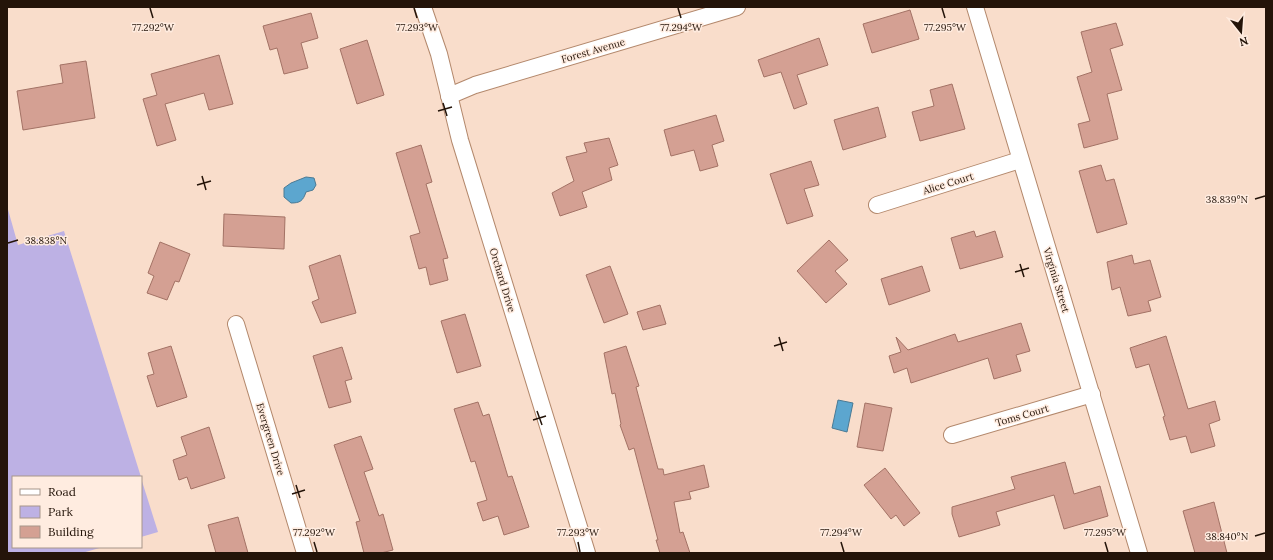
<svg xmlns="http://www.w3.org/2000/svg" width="1273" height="560" font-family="Lora,serif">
	<rect width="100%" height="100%" fill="#f9ddcb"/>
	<g fill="#bdb1e4">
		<path d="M7,206l11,39 46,-14 77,246h-128v70h90l-21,6h-75z"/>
		<path d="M141,478l17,54 -17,5z"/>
	</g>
	<g fill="#5ca6cf" stroke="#4b7a94">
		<path d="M306,177l8,1 2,7 -3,5 -7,2c-3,9 -6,11 -15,11l-7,-6v-9l7,-5z"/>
		<path d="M838,400l15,3 -6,29 -15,-4z"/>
	</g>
	<g fill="#d4a093" stroke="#a37265">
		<path d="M910,10l9,29 -47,14 -9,-29z"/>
		<path d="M311,13l7,25 -17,5 7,25 -24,6 -7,-26 -7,2 -7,-24z"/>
		<path d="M1116,23l7,22 -13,4 12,41 -15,4 11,45 -34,9 -6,-24 12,-3 -13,-44 15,-5 -11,-40z"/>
		<path d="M819,38l9,27 -31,10 10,29 -13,5 -13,-37 -17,5 -6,-17z"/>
		<path d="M367,40l17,55 -27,9 -17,-55z"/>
		<path d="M219,55l14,49 -24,6 -5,-17 -39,11 11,36 -19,6 -14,-47 14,-4 -6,-21z"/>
		<path d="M86,61l9,57 -72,12 -6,-39 46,-8 -3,-18z"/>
		<path d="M952,84l13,45 -45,12 -8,-29 22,-6 -4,-16z"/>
		<path d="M878,107l8,30 -43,13 -9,-30z"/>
		<path d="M716,115l8,26 -12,4 6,21 -18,5 -6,-21 -23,6 -7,-26z"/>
		<path d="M609,138l9,27 -9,3 3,12 -30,12 5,15 -27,9 -8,-23 22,-12 -8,-24 21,-5 -3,-9z"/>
		<path d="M421,145l11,37 -6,2 22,74 -5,1 5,21 -18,5 -4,-18 -7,2 -9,-33 10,-3 -24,-80z"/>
		<path d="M811,161l8,24 -15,4 9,27 -26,8 -17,-50z"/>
		<path d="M1101,165l5,16 8,-2 13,45 -30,9 -18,-62z"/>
		<path d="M224,214l61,3 -1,32 -61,-3z"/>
		<path d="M974,231l2,6 19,-6 8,26 -43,12 -9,-31z"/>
		<path d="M829,240l19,20 -13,11 12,13 -21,19 -29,-32z"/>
		<path d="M160,242l30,12 -11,28 -4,-1 -8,19 -20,-7 7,-17 -6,-3z"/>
		<path d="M340,255l16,58 -35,10 -9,-21 7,-3 -10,-33z"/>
		<path d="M1132,255l2,9 16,-4 11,37 -13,4 3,10 -23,5 -8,-29 -8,3 -5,-28z"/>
		<path d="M610,266l18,48 -24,9 -18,-48z"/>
		<path d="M922,266l8,25 -41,14 -8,-26z"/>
		<path d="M660,305l6,19 -23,6 -6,-18z"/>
		<path d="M465,314l16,52 -24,7 -16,-52z"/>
		<path d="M1021,323l9,28 -14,4 5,16 -27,8 -6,-21 -77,25 -4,-15 -13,5 -5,-17 12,-4 -5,-15 12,13 47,-16 3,8z"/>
		<path d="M1166,336l22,73 27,-8 5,19 -11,4 6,22 -24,7 -5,-17 -16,4 -7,-23 2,-1 -16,-52 -13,4 -6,-20z"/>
		<path d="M171,346l16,51 -30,10 -10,-31 7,-2 -6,-21z"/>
		<path d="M626,346l13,40 -3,1 22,82h5l1,6 40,-10 5,22 -20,5 2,7 -17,3 6,31 3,-1 7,21h-30l-4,-13h2l-24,-92 -5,2 -9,-25 1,-1 -6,-31 -3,1 -8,-41z"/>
		<path d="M342,347l10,32 -7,2 6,21 -22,6 -16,-52z"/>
		<path d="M478,402l5,14 6,-2 19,63 4,-1 17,51 -25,8 -6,-19 -15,5 -6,-18 10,-3 -12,-39 -4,1 -17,-53z"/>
		<path d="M865,403l27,5 -9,43 -26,-4z"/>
		<path d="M209,427l16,51 -34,11 -4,-12 -8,3 -6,-20 14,-5 -6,-18z"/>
		<path d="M361,436l12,33 -9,3 15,44 4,-2 10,36 -12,3h-17l-8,-31 4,-1 -26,-76z"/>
		<path d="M1065,462l9,32 26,-8 8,30 -44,13 -10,-34 -58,17 4,13 -41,12 -7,-23v-7l63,-18 -4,-12z"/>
		<path d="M885,468l35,45 -16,13 -8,-11 -5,4 -27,-34z"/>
		<path d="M1214,502l13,51h-32l-12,-42z"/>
		<path d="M238,517l10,36h-32l-8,-28z"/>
	</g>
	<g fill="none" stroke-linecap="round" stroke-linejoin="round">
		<defs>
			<g id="street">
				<path d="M423,7l16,47 21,86 127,413"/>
				<path d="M975,7l164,546"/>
				<path d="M449,96l26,-11 262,-78"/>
				<path d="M877,205l143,-45"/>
				<path d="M236,324l69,229"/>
				<path d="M952,435l140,-41"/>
			</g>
		</defs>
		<use href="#street" stroke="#b3886c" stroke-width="18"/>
		<use href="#street" stroke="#fff" stroke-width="16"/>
	</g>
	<path fill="none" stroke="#241409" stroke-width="1.5" d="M150,8l3,10M414,8l3,10M678,8l3,10M942,8l3,10M443,103l4,13M438,111l14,-4M202,176l4,14M197,185l14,-4M1255,199l10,-3M8,243l10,-3M1020,264l4,13M1015,272l14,-4M779,337l4,14M774,346l13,-4M537,411l5,14M533,420l13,-4M296,485l4,13M292,494l13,-4M1255,536l10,-3M314,542l3,10M578,542l2,10M841,542l3,10M1105,542l3,10"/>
	<g text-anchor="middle" stroke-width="3" stroke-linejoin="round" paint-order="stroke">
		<g font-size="10" fill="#241409" stroke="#ffece0">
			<text transform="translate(593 50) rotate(-16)" y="4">Forest Avenue</text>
			<text transform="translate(948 183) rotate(-17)" y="4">Alice Court</text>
			<text transform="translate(503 280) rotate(73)" y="4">Orchard Drive</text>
			<text transform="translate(1057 280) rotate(73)" y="4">Virginia Street</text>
			<text transform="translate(1022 415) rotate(-16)" y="4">Toms Court</text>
			<text transform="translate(271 439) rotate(73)" y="4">Evergreen Drive</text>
		</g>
	</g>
	<g font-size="10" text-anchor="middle" fill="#241409" stroke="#ffece0" stroke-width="3" stroke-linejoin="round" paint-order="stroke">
		<text x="153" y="31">77.292°W</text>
		<text x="417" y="31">77.293°W</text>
		<text x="681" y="31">77.294°W</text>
		<text x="945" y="31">77.295°W</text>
		<text x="1227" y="203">38.839°N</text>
		<text x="46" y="244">38.838°N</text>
		<text x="314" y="536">77.292°W</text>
		<text x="578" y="536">77.293°W</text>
		<text x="841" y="536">77.294°W</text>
		<text x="1105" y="536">77.295°W</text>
		<text x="1227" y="540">38.840°N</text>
	</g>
	<rect width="1273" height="560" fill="none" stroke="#241409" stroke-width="16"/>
	<rect x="12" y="476" width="130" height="72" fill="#ffece0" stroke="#a7968a"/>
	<rect x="20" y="489" width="20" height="6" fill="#ffffff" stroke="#a7968a"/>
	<text x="48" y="496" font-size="12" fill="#241409">Road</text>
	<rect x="20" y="506" width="20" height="12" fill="#bdb1e4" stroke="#a7968a"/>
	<text x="48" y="516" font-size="12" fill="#241409">Park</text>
	<rect x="20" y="526" width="20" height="12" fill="#d4a093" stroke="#a7968a"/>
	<text x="48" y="536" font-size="12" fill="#241409">Building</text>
	<g transform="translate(1241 32) rotate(163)" stroke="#ffece0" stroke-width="3" paint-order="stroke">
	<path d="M0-3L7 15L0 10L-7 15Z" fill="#241409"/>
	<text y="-6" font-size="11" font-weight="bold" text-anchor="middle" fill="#241409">N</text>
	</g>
</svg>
